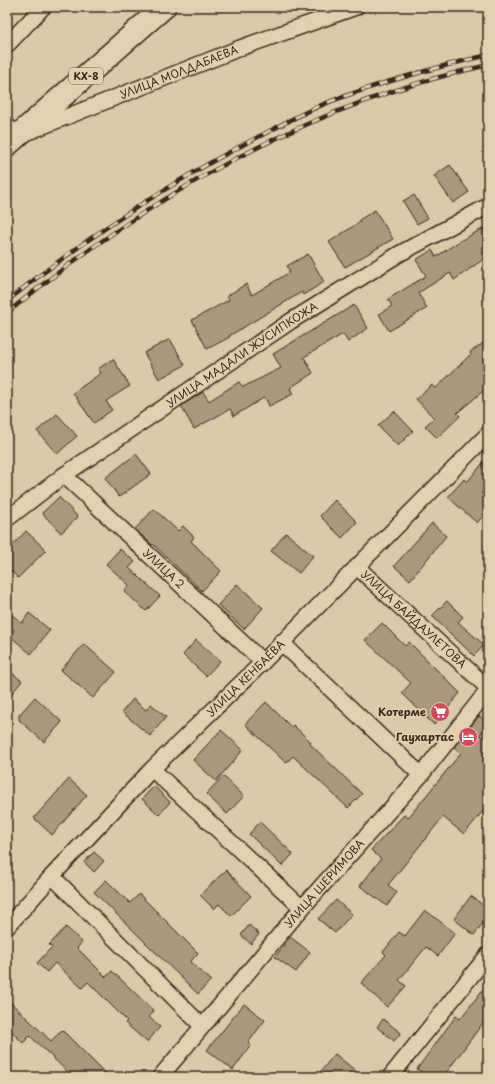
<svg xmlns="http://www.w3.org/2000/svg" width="495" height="1084" font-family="'Playpen Sans',sans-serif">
	<rect width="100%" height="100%" fill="#dcc9a8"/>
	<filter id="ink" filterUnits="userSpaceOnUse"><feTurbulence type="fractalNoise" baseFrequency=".025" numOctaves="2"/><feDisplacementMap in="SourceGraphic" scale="8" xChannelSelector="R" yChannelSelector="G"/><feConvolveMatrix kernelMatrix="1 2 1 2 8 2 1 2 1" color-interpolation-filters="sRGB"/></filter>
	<g filter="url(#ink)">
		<g fill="#aa987e" stroke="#3b2a1e">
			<path d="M450,165l19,27 -16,11 -19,-27z"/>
			<path d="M414,195l14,23 -11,6 -14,-23z"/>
			<path d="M375,210l18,29 -48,28 -16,-25 31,-20 -1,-2z"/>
			<path d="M488,226v30l-34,24 -4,-7 -32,20 9,15 -38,23 -10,-17 13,-8 -4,-7 38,-23 -10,-16 16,-10 4,7 22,-15z"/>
			<path d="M308,254l16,28 -21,13 -1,-3 -73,44 1,1 -23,12 -15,-29 37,-20 -2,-4 19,-12 6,11 38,-23 -3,-6z"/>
			<path d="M354,305l14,23 -20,14 -5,-8 -39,23 9,16 -23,15 3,6 -24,12 -4,-9 -31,19 -4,-7 -36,20 -13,-23 22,-14 6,9 30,-19 4,5 38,-19 -8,-14z"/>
			<path d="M170,339l15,26 -26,14 -15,-26z"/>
			<path d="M488,340v47l-31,26 3,3 -23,22 -12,-12 9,-8 -18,-19 16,-14 3,4 36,-35 -1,-2z"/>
			<path d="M113,359l17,27 -24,15 6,9 -18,13 -21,-30 28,-20 -3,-4z"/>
			<path d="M394,411l19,20 -15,15 -20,-20z"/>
			<path d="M57,414l20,22 -20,18 -20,-23z"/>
			<path d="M136,454l15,20 -32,23 -14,-19z"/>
			<path d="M488,457v28l-7,8 7,6v11l-11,13 -29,-26 16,-18 3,3z"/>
			<path d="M59,497l19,20 -17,16 -19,-20z"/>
			<path d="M335,500l22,22 -15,16 -22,-22z"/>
			<path d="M154,509l24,22 5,-5 11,11 -3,4 30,30 -19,20 -49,-47 -1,1 -17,-16z"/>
			<path d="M432,523l14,13 -36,44 -16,-14z"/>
			<path d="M26,531l20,19 -28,28 -11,-11v-16z"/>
			<path d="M286,533l27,23 -14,17 -28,-22z"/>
			<path d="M120,549l15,13 -6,6 31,28 -14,15 -22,-20 5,-6 -23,-21z"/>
			<path d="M237,584l26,24 -19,21 -26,-24z"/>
			<path d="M447,601l16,16 -5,5 26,23 -10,11 -42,-40z"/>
			<path d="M7,611l15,12 7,-10 21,17 -19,24 -21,-18 4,-6 -7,-6z"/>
			<path d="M382,623l23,23 4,-4 51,51 -26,32 -32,-32 9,-10 -46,-43z"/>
			<path d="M196,640l24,21 -14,15 -23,-21z"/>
			<path d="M84,644l32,28 -23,26 -32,-28z"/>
			<path d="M7,669l15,12 -15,18z"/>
			<path d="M35,697l27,25 -18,20 -25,-22v-5z"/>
			<path d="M133,699l13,11 5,-6 15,13 -16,19 -28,-24z"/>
			<path d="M266,702l25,25 2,-2 18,17 -1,2 52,50 -14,14 -55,-52 -7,7 -41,-39z"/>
			<path d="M479,716l9,6 -8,13 8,5v65l-24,29 -21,-17 -55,68 9,7 -10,14 -27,-20 21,-27 -10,-9 33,-35 4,3 53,-65 -7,-6z"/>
			<path d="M221,730l22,20 -27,31 -23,-21z"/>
			<path d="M223,776l21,20 -17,18 -21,-20z"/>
			<path d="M69,779l18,16 -35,40 -18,-17z"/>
			<path d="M154,786l16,16 -11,13 -17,-16z"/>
			<path d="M260,822l33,32 -11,12 -33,-32z"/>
			<path d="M94,852l10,9 -10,11 -10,-10z"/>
			<path d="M226,870l25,26 -20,20 -12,-12 -5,5 -14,-14z"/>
			<path d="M106,880l24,23 9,-9 59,59 -8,9 21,18 -13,14 -104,-102z"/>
			<path d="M471,896l17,13v7l-14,19 -20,-16z"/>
			<path d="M336,900l16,14 -17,19 -17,-14z"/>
			<path d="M425,910l30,23 -17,23 -12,-9 -27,33 7,6 -19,21 -26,-24 25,-28 -3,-3 16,-20 6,4z"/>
			<path d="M249,925l10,9 -8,10 -10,-9z"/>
			<path d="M66,927l16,15 -5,6 29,29 6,-6 42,40 -5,6 11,10 -13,15 -22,-19 2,-2 -39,-39 -6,6 -27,-25 -8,9 -10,-9 15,-16 -3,-2z"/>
			<path d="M290,937l20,15 -14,20 -21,-15z"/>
			<path d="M488,983v33l-45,61h-14l-12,-8 39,-53 4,3z"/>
			<path d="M7,999l44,42 11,-11 47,47h-36l-43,-41 -7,7 -16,-16z"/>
			<path d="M244,1004l21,16 -17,23 3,2 -18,25 -26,-20z"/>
			<path d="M383,1019l18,14 -7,8 -17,-14z"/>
			<path d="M335,1054l28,23h-47z"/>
		</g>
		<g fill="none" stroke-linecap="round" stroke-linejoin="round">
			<defs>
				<g id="minor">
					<path d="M7,45l36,-38"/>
					<path id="s1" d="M7,126l11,10 222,-88 116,-41"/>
					<path id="s2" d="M64,475l199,187"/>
					<path id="s3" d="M7,519l57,-44 227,-154 108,-67 89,-48"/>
					<path id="s4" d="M357,567l131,121"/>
					<path d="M281,642l140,133"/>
					<path d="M152,769l150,139"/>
					<path d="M52,876l150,150"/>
					<path id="s5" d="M7,927l45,-51 100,-107 111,-107 225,-228"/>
					<path id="s6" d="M160,1077l142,-169 119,-133 67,-85"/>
					<path d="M390,1077l98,-122"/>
				</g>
				<path id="primary" d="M7,145l157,-138"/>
			</defs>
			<use href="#minor" stroke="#3b2a1e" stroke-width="18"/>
			<use href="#primary" stroke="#3b2a1e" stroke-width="25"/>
			<use href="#minor" stroke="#e3d0ae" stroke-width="15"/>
			<use href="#primary" stroke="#e3d0ae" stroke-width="22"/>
			<defs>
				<g id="rail">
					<path d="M7,301c79,-63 163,-119 253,-165 25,-13 51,-28 77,-37 49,-18 100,-32 151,-44"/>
					<path d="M7,313c143,-117 299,-208 481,-248"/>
				</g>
			</defs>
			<use href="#rail" stroke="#3b2a1e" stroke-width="4.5"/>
			<use href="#rail" stroke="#e3d0ae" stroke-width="3" stroke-dasharray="9" stroke-linecap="butt"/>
		</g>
	</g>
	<defs>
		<symbol id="supermarket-disc" viewBox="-11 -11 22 22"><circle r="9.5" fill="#d1495b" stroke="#e3d0ae"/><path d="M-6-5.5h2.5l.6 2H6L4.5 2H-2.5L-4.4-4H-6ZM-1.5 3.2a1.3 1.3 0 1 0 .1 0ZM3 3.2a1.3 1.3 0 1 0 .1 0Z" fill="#fff"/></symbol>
		<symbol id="hotel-disc" viewBox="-11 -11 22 22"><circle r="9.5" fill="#d1495b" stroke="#e3d0ae"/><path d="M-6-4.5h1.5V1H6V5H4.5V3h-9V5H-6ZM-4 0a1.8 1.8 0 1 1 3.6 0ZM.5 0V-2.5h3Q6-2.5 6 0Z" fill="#fff"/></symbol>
	</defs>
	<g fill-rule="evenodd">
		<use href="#supermarket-disc" x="429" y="701" width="22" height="22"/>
		<use href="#hotel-disc" x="457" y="726" width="22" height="22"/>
	</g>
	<g text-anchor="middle" stroke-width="3.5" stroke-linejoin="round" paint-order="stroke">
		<rect fill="#e3d0ae" stroke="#6d5c49" stroke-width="1" x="69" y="68" width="34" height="16" rx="3"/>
		<g font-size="10" font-weight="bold" fill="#3b2a1e">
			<text x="86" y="80">КХ-8</text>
		</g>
		<g font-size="11" fill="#3b2a1e" stroke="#e3d0ae">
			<text dy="4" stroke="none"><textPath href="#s1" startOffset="188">УЛИЦА МОЛДАБАЕВА</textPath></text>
			<text dy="4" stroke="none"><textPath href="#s3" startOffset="287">УЛИЦА МАДАЛИ ЖУСИПКОЖА</textPath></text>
			<text dy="4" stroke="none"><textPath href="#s2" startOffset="137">УЛИЦА 2</textPath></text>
			<text dy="4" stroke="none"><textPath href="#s4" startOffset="77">УЛИЦА БАЙДАУЛЕТОВА</textPath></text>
			<text dy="4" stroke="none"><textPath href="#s5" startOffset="345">УЛИЦА КЕНБАЕВА</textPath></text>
			<text dy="4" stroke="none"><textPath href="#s6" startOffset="254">УЛИЦА ШЕРИМОВА</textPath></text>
		</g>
		<g font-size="11" font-weight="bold" fill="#3b2a1e" stroke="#e3d0ae" text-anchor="end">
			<text x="426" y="716">Котерме</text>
			<text x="454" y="741">Гаухартас</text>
		</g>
	</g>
	<rect width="495" height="1084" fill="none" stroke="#e3d0ae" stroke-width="24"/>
	<rect x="12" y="12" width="471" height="1060" fill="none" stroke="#3b2a1e" stroke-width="1.5" filter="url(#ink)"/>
</svg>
